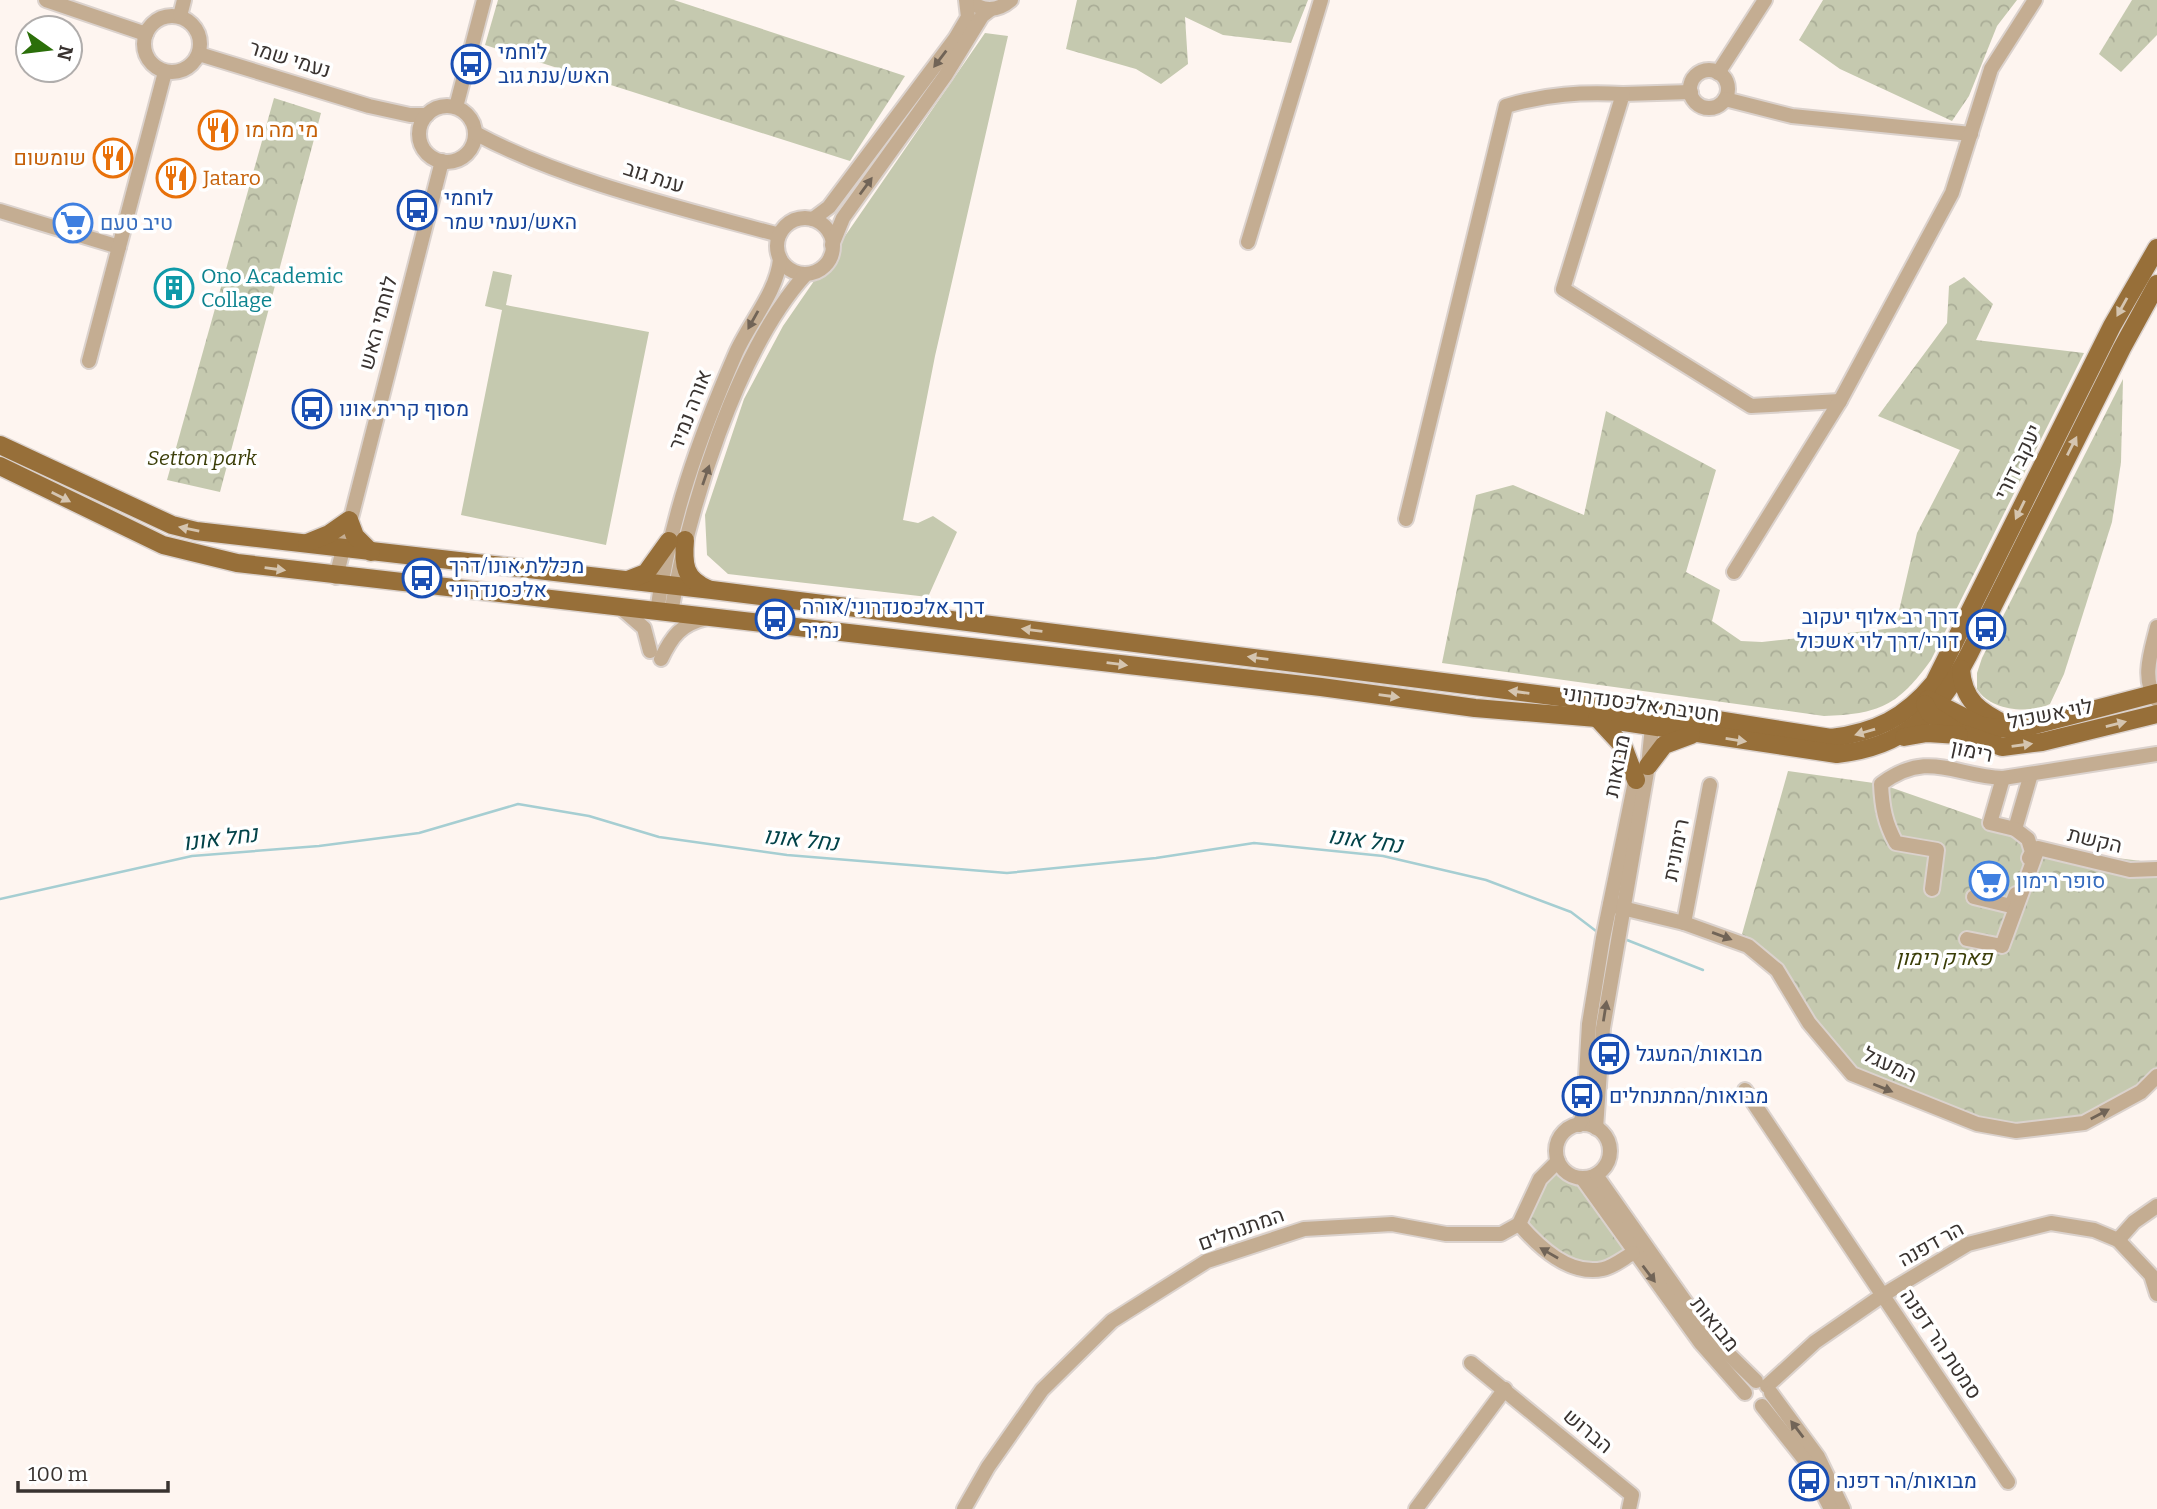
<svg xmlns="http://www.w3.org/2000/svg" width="2157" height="1509" font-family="Bitter,Heebo,serif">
	<defs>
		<pattern id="forest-crowns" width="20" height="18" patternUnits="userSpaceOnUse" patternTransform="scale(1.75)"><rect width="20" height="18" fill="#c5c9af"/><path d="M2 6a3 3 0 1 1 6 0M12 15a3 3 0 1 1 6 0" fill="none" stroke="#aaad97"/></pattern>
	</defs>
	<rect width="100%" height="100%" fill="#fef5f0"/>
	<g fill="#c5c9af">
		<path d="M985,33l23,3 -73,320 -32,164 15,3 15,-7 24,16 -29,65 -200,-23 -21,-19 -2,-40 39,-116 39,-73z"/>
		<path d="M493,271l19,4 -6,30 143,27 -43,213 -145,-30 41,-205 -17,-4z"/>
	</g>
	<g fill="url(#forest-crowns)">
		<path d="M498,0h176l231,76 -55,85 -365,-116z"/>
		<path d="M1077,0h231l-17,43 -68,-8 -38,-18 3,47 -27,20 -25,-15 -70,-20z"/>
		<path d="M1823,0h194l-20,26 -28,70 -17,25 -112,-52 -41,-29z"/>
		<path d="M2132,0h25v35l-36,37 -22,-18z"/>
		<path d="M274,98l47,15 -101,379 -53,-12z"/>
		<path d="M1964,277l29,27 -17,36 108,13 -153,307c-33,46 -52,54 -107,56l-382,-53 34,-168 37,-10 71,30 22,-104 110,59 -30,102 34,18 -8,31 29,20 21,1 133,-14 22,-95 43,-83 -82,-34 69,-93 2,-37z"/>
		<path d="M2123,379l-2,83 -9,60 -48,152 -14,30c-22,10 -59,7 -73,-15v-16l5,-15z"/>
		<path d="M1788,771l93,13 109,38 48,26 119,15v213l-73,47 -107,1 -125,-50 -110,-140z"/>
		<path d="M1558,1161l7,11 17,6 51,75 -29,16h-27l-58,-45z"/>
	</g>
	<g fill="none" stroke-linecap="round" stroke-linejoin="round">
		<g stroke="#a6ced2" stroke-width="2.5">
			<path d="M0,899l192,-43 127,-10 100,-13 99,-29 71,12 70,21 128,18 220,18 149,-15 98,-15 129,13 103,24 85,32 25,19"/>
			<path d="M1627,940l76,30"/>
		</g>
		<defs>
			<g id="minor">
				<path d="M46,0l100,34"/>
				<path d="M969,0c13,12 28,12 42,0"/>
				<circle cx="172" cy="44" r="28"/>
				<path d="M180,16l4,-16"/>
				<path d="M199,54l170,52 41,9h17"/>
				<circle cx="1709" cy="89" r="19"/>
				<path d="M1718,73l47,-73"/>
				<path d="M1691,92l-68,2 -60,195 188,117 89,-5"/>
				<path d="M1725,99l67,17 179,18"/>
				<circle cx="447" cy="134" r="28"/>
				<path d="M456,107l28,-107"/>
				<path d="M475,133c89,48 206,75 304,102"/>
				<path d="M0,211l119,36"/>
				<circle cx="805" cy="246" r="28"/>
				<path d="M813,219l16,-12 126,-168 13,-22 -2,-17"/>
				<path d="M1248,242l73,-242"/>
				<path d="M832,245l11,-27 102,-142 37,-60 9,-7"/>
				<path d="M89,361l76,-289"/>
				<path d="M1406,519l100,-413c40,-12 76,-14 117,-12"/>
				<path d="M1734,572l106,-171 112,-208 39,-124 44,-69"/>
				<path d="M336,577l106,-416"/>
				<path d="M621,608l23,20 6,23"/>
				<path d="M657,612c12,-90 42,-174 78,-257 13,-31 42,-62 45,-96"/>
				<path d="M671,613c17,-102 65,-262 135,-339"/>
				<path d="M2157,627c-5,22 -17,53 0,73"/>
				<path d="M661,659c11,-23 20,-35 46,-41"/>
				<path d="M2003,778l-13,45 25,6 16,-55"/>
				<path d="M2015,829l13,10 4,13 -3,6"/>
				<path d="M1932,889l5,-39 -41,-7c-11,-20 -14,-36 -15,-59 47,-35 73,-8 122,-6l154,-24"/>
				<path d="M1974,897l37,9 5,-12"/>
				<path d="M1610,905l74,18 64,23 29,24 32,53 43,51 125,50 39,7 68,-8 57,-31 16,-16"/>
				<path d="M1684,923l26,-138"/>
				<path d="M1967,939l35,7 36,-98 92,22 27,-1"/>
				<path d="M1745,1090l263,392"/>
				<circle cx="1583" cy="1151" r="27"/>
				<path d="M1579,1125l5,-13 5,-88 14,-86 34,-166"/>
				<path d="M1596,1128l7,-100 45,-262 5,-49"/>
				<path d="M1596,1175l112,159 48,47"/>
				<path d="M1582,1178l118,164 45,51"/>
				<path d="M1519,1224c20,23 50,52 84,45 10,-2 21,-11 30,-16"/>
				<path d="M2118,1240l16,-18 23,-16"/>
				<path d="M1471,1363l161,132 -3,14"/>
				<path d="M1767,1386l48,-44 68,-47 85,-51 83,-21 43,7 24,10 33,35 6,19"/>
				<path d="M1771,1393l47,64 25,52"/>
				<path d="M1762,1406l46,58 23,45"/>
				<path d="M964,1509l24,-42 54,-77 70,-69 95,-60 97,-32 88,-5 54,10h55l18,-10 21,-45 18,-18"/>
				<path d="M1416,1509l89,-120"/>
			</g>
			<g id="major">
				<path d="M0,445l172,80 24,6 516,59 614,77 297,38 208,33c45,-6 74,-20 103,-55l178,-357 45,-78"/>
				<path d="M0,466l163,79 74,18 1084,124 154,21 122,10 240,36c68,-7 102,-42 132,-100l153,-306 35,-64"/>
				<path d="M685,540c-2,24 -1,39 23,49"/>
				<path d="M307,543l22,-9 20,-14 6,16 16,16"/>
				<path d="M628,580l18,-7 23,-32"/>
				<path d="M1961,669c2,32 19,43 46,56"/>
				<path d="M1928,699l54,27 34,4 141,-37"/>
				<path d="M1925,704l5,10 28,18 44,15 40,-5 115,-28"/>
				<path d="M1597,718l26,28 13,34"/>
				<path d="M1904,737l23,-4 32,2"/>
				<path d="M1648,766l16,-21 27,-10"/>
			</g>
		</defs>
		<use href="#minor" stroke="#dbd2cd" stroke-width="18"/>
		<use href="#major" stroke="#dbd2cd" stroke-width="21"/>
		<use href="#minor" stroke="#c4ad92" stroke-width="14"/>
		<use href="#major" stroke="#976f39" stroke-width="18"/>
	</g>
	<defs><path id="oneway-solid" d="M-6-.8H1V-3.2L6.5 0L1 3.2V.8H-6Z" transform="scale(1.75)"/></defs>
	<g fill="#716457">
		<use href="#oneway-solid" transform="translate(940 59) rotate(127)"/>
		<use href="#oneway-solid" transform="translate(866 186) rotate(-54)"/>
		<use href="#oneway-solid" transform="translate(753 320) rotate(119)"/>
		<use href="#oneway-solid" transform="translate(706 475) rotate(-71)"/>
		<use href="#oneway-solid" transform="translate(1722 936) rotate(20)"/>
		<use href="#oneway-solid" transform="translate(1605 1011) rotate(-81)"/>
		<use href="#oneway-solid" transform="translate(1883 1088) rotate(22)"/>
		<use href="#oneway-solid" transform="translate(2100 1114) rotate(-28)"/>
		<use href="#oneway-solid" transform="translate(1549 1253) rotate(-150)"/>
		<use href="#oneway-solid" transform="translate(1649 1274) rotate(53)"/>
		<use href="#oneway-solid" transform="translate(1797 1429) rotate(-127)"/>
	</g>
	<g fill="#d5c5b0">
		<use href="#oneway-solid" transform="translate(2122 307) rotate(119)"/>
		<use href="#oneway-solid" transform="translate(2072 446) rotate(-63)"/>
		<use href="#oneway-solid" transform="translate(61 497) rotate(27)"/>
		<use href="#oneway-solid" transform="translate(2020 510) rotate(116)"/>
		<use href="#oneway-solid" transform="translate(189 529) rotate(-168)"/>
		<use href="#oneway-solid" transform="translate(275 569) rotate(8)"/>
		<use href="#oneway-solid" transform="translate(1032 630) rotate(-173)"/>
		<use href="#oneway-solid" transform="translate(1258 658) rotate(-173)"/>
		<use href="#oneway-solid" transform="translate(1117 664) rotate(7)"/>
		<use href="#oneway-solid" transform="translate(1519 692) rotate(-172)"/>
		<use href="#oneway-solid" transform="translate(1389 696) rotate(8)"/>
		<use href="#oneway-solid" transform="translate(2116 724) rotate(-14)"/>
		<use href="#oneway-solid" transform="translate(1865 732) rotate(164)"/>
		<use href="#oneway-solid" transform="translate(1736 740) rotate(9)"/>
		<use href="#oneway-solid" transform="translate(2022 745) rotate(-8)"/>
	</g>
	<defs>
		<symbol id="bus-ring" viewBox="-11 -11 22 22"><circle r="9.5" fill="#fff" stroke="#1a4fb4" stroke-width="1.5"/><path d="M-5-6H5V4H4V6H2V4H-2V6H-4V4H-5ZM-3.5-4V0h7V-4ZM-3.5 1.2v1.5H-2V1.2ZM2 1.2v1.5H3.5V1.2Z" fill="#1a4fb4"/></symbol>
		<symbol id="restaurant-ring" viewBox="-11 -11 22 22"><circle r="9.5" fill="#fff" stroke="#e8710a" stroke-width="1.5"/><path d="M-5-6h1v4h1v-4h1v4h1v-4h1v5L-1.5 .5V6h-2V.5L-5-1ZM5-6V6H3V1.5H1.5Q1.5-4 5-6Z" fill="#e8710a"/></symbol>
		<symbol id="supermarket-ring" viewBox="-11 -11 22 22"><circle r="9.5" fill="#fff" stroke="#3f7fe0" stroke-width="1.5"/><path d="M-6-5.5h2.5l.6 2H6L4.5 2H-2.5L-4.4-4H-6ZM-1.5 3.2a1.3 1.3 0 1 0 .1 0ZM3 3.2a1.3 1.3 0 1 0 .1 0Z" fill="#3f7fe0"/></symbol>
		<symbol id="building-ring" viewBox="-11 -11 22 22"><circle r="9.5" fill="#fff" stroke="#0f9aa8" stroke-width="1.5"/><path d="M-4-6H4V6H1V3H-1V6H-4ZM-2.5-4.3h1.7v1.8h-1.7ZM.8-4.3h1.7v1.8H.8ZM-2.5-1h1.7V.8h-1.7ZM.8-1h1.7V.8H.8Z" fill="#0f9aa8"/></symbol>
	</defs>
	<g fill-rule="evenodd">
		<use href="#bus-ring" x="449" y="42" width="44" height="44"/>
		<use href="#restaurant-ring" x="196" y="108" width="44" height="44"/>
		<use href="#restaurant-ring" x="91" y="136" width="44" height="44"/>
		<use href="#restaurant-ring" x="154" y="156" width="44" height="44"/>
		<use href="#bus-ring" x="395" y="188" width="44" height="44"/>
		<use href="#supermarket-ring" x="51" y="201" width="44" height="44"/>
		<use href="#building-ring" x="152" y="266" width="44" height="44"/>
		<use href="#bus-ring" x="290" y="387" width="44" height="44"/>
		<use href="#bus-ring" x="400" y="556" width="44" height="44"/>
		<use href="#bus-ring" x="753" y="597" width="44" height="44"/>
		<use href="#bus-ring" x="1964" y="607" width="44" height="44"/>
		<use href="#supermarket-ring" x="1967" y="859" width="44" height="44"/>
		<use href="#bus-ring" x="1587" y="1032" width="44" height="44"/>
		<use href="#bus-ring" x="1560" y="1074" width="44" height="44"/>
		<use href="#bus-ring" x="1787" y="1459" width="44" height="44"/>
	</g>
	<g text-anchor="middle" stroke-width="7" stroke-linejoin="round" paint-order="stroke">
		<g font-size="21" fill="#164399" stroke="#fff" text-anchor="start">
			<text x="498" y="59">לוחמי<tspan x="498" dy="24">האש/ענת גוב</tspan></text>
			<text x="444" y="205">לוחמי<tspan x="444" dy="24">האש/נעמי שמר</tspan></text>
			<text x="339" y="416">מסוף קרית אונו</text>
			<text x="449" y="573">מכללת אונו/דרך<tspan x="449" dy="24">אלכסנדרוני</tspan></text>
			<text x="802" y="614">דרך אלכסנדרוני/אורה<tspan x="802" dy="24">נמיר</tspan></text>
			<text x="1959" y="624" text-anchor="end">דרך רב אלוף יעקוב<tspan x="1959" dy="24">דורי/דרך לוי אשכול</tspan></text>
			<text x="1636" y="1061">מבואות/המעגל</text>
			<text x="1609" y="1103">מבואות/המתנחלים</text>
			<text x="1836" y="1488">מבואות/הר דפנה</text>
		</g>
		<g font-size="21" fill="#393330" stroke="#fff">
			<text transform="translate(290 59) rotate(17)" y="7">נעמי שמר</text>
			<text transform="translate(654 177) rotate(18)" y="7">ענת גוב</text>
			<text transform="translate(378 323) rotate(-75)" y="7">לוחמי האש</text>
			<text transform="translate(690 410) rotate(-69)" y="7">אורה נמיר</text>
			<text transform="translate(2018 462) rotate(-64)" y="7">יעקב דורי</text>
			<text transform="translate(1641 704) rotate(8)" y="7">חטיבת אלכסנדרוני</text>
			<text transform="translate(2050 714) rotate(-11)" y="7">לוי אשכול</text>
			<text transform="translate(1972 751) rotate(12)" y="7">רימון</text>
			<text transform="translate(1617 766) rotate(-79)" y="7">מבואות</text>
			<text transform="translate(2095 840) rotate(13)" y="7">הקשת</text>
			<text transform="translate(1676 850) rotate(-79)" y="7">רימונית</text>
			<text transform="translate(1890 1065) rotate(25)" y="7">המעגל</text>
			<text transform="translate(1241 1229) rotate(-20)" y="7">המתנחלים</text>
			<text transform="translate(1931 1244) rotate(-29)" y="7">הר דפנה</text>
			<text transform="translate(1715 1324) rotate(51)" y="7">מבואות</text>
			<text transform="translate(1941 1344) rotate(56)" y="7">סמטת הר דפנה</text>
			<text transform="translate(1588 1431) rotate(40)" y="7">הברוש</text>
		</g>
		<g font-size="21" fill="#c56008" stroke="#fff" text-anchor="start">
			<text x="245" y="137">מי מה מו</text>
			<text x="86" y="165" text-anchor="end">שומשום</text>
			<text x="203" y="185">Jataro</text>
		</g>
		<g font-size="21" fill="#366cbe" stroke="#fff" text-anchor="start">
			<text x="100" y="230">טיב טעם</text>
			<text x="2016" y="888">סופר רימון</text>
		</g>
		<g font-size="21" fill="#0d838f" stroke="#fff" text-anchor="start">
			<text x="201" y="283">Ono Academic<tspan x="201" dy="24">Collage</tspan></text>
		</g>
		<g font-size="21" font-style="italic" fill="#3b3e08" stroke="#fff">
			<text x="202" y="465">Setton park</text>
			<text x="1944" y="965">פארק רימון</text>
		</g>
		<g font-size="23" font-style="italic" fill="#034349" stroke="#fff">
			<text transform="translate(220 838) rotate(-7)" y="8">נחל אונו</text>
			<text transform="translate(801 839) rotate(6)" y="8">נחל אונו</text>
			<text transform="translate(1365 840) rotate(8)" y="8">נחל אונו</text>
		</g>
	</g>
	<g transform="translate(49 49) rotate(104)"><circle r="33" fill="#ffffff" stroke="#b0adac" stroke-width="2"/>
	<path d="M0-5L12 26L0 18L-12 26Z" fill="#2b6f0a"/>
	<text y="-10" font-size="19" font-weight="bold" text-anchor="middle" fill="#393330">N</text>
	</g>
	<path d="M18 1481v10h150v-10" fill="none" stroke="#393330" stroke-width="3.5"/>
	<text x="28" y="1481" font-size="21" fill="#393330" stroke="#ffffff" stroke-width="5" paint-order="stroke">100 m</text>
</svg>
